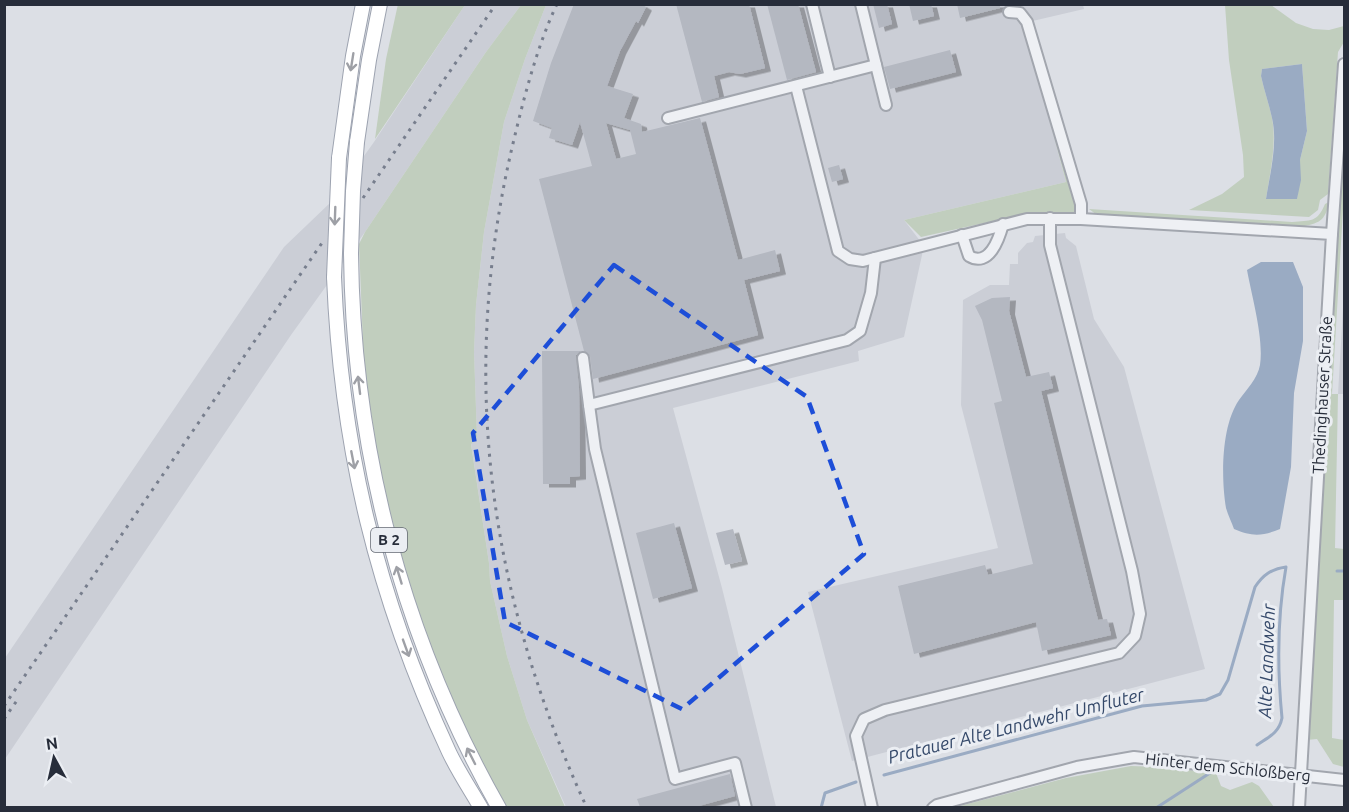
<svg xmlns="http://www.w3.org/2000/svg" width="1349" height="812" font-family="Ubuntu,sans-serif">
	<defs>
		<filter id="shadow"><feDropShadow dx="6" dy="3.5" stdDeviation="0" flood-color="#0004"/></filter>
	</defs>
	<rect width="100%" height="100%" fill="#dcdfe5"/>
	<g fill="#cbced6">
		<path d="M465,5h56l-35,47 -121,180 -74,103 -286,424v-101l279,-411 47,-45 43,-60z"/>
		<path d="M546,5h537l1,4 -60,14 42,159 -162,38 20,26 -20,91 -46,14 1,10 -186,47 49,180 54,219h-210l-39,-87 -20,-64 -17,-75 -1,-18 -18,-120 6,-6 -3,-85 2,-47 8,-73 20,-110 21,-63z"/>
		<path d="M1065,233l1,5 10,8 18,73 30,48 81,302 -353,92 -44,-169 190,-44 -37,-143 2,-105 27,-15h19l1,-21h8v-11l9,-10 6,-1 2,-6z"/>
		<path d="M1344,290v104h-6l3,-51z"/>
	</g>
	<g fill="#c1cebe" fill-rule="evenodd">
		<path d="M398,4l67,1 -90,134 11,-80z"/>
		<path d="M521,5h25l-21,54 -21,63 -20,110 -8,73 -2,47 3,85 -6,7 18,119 1,18 17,75 20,64 38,87h-63l-33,-63 -56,-139 -29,-108 -20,-129 -5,-124 6,-12 121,-180z"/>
		<path d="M1225,5h46l25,18 17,6 16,1 15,-4v16l-6,10 -10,142 -8,6 -2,10 -9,7 -120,-7 33,-16 22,-17 -1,-22 -14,-95zM1302,64l5,67 -7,29 -3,39h-31c4,-26 11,-55 6,-81 -3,-14 -8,-28 -11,-42l1,-7z"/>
		<path d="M1024,23l54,177 -4,12 -49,2 -104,23 -17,-17 162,-38z"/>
		<path d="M1344,129v64l-12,201h6l-3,154 9,1v51h-10l-2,138 12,2v27l-11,-3 -16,-25 -10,1z"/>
		<path d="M1329,202c-4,20 -10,21 -29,25l-203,-12 -8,-6 203,13c19,-2 25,1 33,-18z"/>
		<path d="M1131,766l30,1 55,6 5,13 9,4 22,-8 7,4 15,21h-318l110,-29z"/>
	</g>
	<g fill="#9aabc3">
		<path d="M1302,64l5,67 -7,29 1,20 -4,19h-31c4,-26 12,-55 6,-81 -3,-14 -8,-28 -11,-42l1,-7z"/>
		<path d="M1261,262h32l10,25v54l-9,52 -3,74 -11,62c-17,7 -28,8 -46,0 -2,-6 -6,-14 -8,-21 -5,-30 -5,-82 13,-108 7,-10 19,-22 21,-35 4,-26 -8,-68 -13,-95z"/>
	</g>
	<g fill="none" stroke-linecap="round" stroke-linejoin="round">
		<g stroke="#9aabc3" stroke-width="3">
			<path d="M1337,571h7"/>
			<path d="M884,775l258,-69 64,-6 14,-6 8,-14 27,-93c8,-12 16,-18 31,-20 -9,51 -9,100 -4,151 -3,15 -13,19 -25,27"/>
			<path d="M821,808l4,-15 31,-11"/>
			<path d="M1156,808l57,-37"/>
		</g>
	</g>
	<g fill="#b4b8c1" fill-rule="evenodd" filter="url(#shadow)">
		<path d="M574,4h67l5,3 -8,16 -2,-2 -16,30 -13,35 26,8 -9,24 17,6 1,8 58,-14 38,142 37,-10 5,21 -36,9 14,55 -165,44 -3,-23 -6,-5 -45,-172 53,-13 -12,-44 -8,23 -23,-7 3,-10 -19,-7 18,-58zM606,123l24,7 6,24 -20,5z"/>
		<path d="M676,4h73l16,64 -25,6 -11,-2 -15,4 5,21 -17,5z"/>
		<path d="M767,4h31l18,68 -29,8z"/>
		<path d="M873,4h14l5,20 -13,4z"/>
		<path d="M909,4h22l3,12 -21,5z"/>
		<path d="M957,4h43v4l-40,10z"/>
		<path d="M950,50l6,22 -66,17 -6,-22z"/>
		<path d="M839,165l4,14 -11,3 -4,-14z"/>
		<path d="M1010,297l-1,14 17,66 23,-5 4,16 -12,3 57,229 9,-1 4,16 -69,16 -6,-29 -122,32 -16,-68 87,-21 3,10 45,-11 -39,-161 8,-2 -20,-81 -7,-14 17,-8z"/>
		<path d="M542,351h39l-5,4v3l3,30 1,88 -10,1v7h-27z"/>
		<path d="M674,523l18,65 -39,11 -17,-66z"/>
		<path d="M733,529l9,32 -17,4 -9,-32z"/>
		<path d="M730,774l5,22 -40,11h-55l-3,-8z"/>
	</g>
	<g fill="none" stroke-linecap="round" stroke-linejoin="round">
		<defs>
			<g id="minor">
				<path d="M812,4l18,73"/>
				<path d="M1009,12l11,1 7,9 54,182v15"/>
				<path d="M876,65l10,40"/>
				<path d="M796,86l42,165 12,8 13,2 164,-42h54l251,15 -33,574"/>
				<path d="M668,118l208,-53 -15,-61"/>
				<path d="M1332,234l12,-170"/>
				<path d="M962,235l7,21c20,12 30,-17 34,-32"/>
				<path d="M583,358l6,47"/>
				<path d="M746,808l-11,-45 -60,16 -80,-330 -6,-44 258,-65 13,-9 11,-38 4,-35"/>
				<path d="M872,808l-16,-72 8,-17 21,-9 234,-57 16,-17 5,-22 -8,-43 -82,-326v-27"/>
				<path d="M933,808l4,-3 140,-38 57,-10 210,23"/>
			</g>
			<g id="major">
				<path d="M357,142l12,-82 11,-56"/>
				<path d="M339,158l14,-102 10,-52"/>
				<path d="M351,253c2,195 51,384 148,555"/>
				<path d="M334,277c7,171 43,320 115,475 9,19 21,37 32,56"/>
			</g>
		</defs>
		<use href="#minor" stroke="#a2a6ae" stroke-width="14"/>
		<use href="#major" stroke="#9da3b0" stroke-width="16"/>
		<use href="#minor" stroke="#eef0f4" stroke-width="10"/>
		<use href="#major" stroke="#fff" stroke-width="14"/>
		<g stroke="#777e8d" stroke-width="3" stroke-dasharray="3 6" stroke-linecap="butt">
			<path d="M557,4c-21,44 -35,101 -46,148 -52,228 -22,444 76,656"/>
			<path d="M363,198l133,-194"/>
			<path d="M4,706l320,-466"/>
			<path d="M4,719l14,-20"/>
		</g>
		<defs>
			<g id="major-bridge">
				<path d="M351,253l2,-62 4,-49"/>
				<path d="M334,277l5,-119"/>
			</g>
		</defs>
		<use href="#major-bridge" stroke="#9da3b0" stroke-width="16" stroke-linecap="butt"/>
		<use href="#major-bridge" stroke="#fff" stroke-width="14"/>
	</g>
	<defs><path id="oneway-shaft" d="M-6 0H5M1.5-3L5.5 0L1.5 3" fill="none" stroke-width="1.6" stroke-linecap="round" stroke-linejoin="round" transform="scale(1.5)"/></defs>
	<g stroke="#9ea0a6">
		<use href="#oneway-shaft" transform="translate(352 62) rotate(99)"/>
		<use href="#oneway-shaft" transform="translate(335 216) rotate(92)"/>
		<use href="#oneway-shaft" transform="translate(359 385) rotate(-97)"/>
		<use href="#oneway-shaft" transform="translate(353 460) rotate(79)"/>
		<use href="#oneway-shaft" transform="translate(399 575) rotate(-107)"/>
		<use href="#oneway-shaft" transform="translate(406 648) rotate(70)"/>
		<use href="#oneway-shaft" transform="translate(471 756) rotate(-117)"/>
	</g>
	<path fill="none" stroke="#1d4ed8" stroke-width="4.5" stroke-dasharray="12 8" stroke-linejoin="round" d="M614,265l193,132 57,157 -182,155 -177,-87 -32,-189z"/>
	<g text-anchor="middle" stroke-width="6" stroke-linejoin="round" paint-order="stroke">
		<rect fill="#ebeef3" stroke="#626772" stroke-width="1.5" x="371" y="528" width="36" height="24" rx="4.5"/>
		<g font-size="15" font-weight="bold" fill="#272d3a">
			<text x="389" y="545">B 2</text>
		</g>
		<g font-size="16" fill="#272d3a" stroke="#ebeef3">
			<text transform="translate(1322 395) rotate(-87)" y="6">Thedinghauser Straße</text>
			<text transform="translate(1228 767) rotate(6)" y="6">Hinter dem Schloßberg</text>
		</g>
		<g font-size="18" font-style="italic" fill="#35496a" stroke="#ebeef3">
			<text transform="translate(1267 661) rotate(-88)" y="6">Alte Landwehr</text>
			<text transform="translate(1016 726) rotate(-14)" y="6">Pratauer Alte Landwehr Umfluter</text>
		</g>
	</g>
	<rect width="1349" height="812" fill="none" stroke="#272d3a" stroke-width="12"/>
	<g transform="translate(54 758) rotate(352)" stroke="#ebeef3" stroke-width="4.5" paint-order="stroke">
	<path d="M0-4.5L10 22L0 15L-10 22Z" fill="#272d3a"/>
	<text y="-9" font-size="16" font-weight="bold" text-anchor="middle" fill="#272d3a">N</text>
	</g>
</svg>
